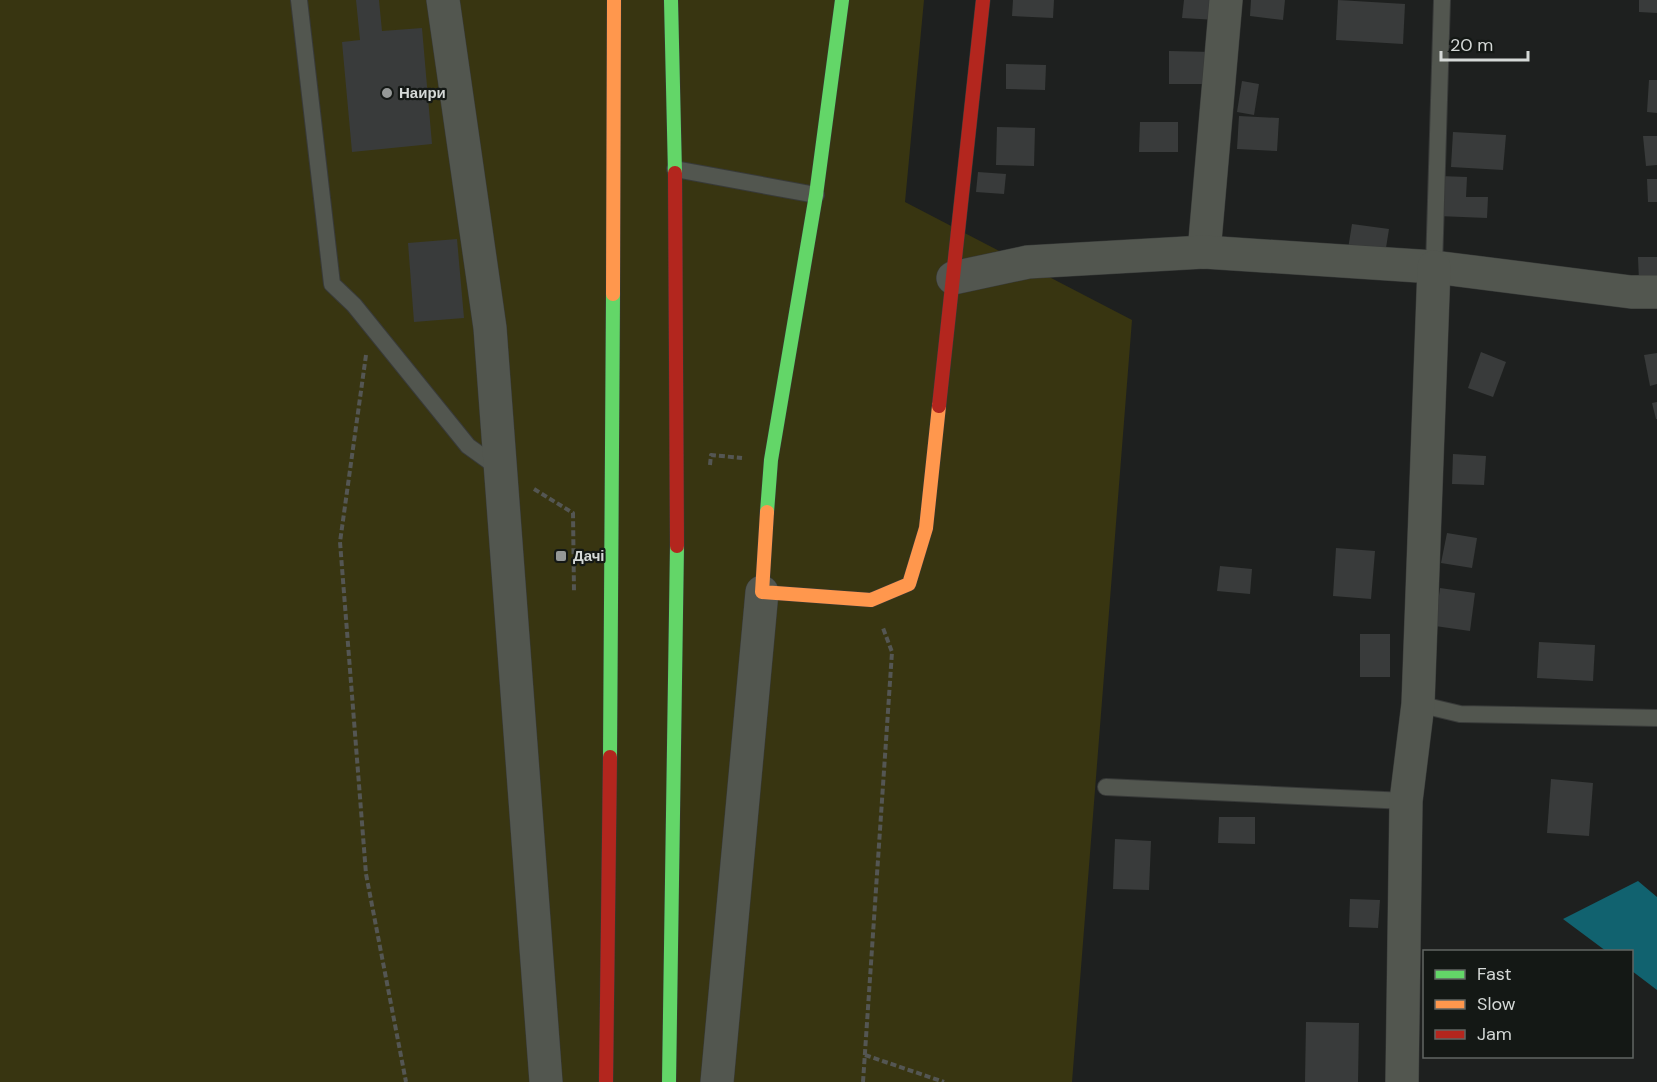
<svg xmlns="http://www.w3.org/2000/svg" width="1657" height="1082" font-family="'DM Sans',sans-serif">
	<rect width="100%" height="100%" fill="#1e201f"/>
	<path fill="#383511" d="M0,0h924l-19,202 227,118 -60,762h-1072z"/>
	<path fill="#11626f" d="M1638,881l19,16v93l-25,-19v-19l-26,-1 -43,-32z"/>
	<g fill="#393b3b">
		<path d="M356,0h23l3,31 40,-3 10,116 -80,8 -10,-110 18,-2z"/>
		<path d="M1013,0h41l-1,18 -41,-2z"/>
		<path d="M1184,0h34l-1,20 -35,-2z"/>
		<path d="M1251,0h34l-2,20 -33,-4z"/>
		<path d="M1338,0l67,4 -2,40 -67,-4z"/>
		<path d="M1639,0h18v13l-18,-1z"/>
		<path d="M1169,51l44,1v32h-44z"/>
		<path d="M1006,64l40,1 -1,25 -39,-1z"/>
		<path d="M1649,80h8v33l-10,-1z"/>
		<path d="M1242,81l17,3 -5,31 -17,-3z"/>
		<path d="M1239,116l40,2 -2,33 -40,-2z"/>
		<path d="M1140,122h38v30h-39z"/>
		<path d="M997,127l38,1 -1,38 -38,-1z"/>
		<path d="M1453,132l53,3 -3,35 -52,-3z"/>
		<path d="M1643,136h14v29l-11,1z"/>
		<path d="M978,172l28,2 -2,20 -28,-2z"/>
		<path d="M1440,176l27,1 -1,20h22l-1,21 -49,-2z"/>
		<path d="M1647,179h10v23h-9z"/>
		<path d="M1352,224l37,5 -4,25 -37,-5z"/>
		<path d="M457,239l7,79 -50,4 -6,-79z"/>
		<path d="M1638,257h19v23l-18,1z"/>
		<path d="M1481,352l25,10 -13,35 -25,-9z"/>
		<path d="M1657,353v31l-7,2 -6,-31z"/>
		<path d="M1657,402v17h-1l-4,-16z"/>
		<path d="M1453,454l33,2 -2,29 -32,-1z"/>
		<path d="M1447,533l30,5 -5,30 -31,-5z"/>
		<path d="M1336,548l39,3 -4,48 -38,-3z"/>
		<path d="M1220,566l32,3 -2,25 -33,-3z"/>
		<path d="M1440,588l35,5 -5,38 -35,-5z"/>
		<rect x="1360" y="634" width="30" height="43"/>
		<path d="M1539,642l56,3 -2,36 -56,-3z"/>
		<path d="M1551,779l42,4 -4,53 -42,-3z"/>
		<path d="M1219,817h36v27l-37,-1z"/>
		<path d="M1115,839l36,2 -2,49 -36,-1z"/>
		<path d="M1350,899l30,1 -2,28 -29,-1z"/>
		<path d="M1306,1022l53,1 -1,59h-53z"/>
	</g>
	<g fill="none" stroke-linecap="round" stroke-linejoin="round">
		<defs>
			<g id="lane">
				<path d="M299,0l33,284 22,21 114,141 32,23"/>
				<path d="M675,169l141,26"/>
				<path d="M1434,267l8,-267"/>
				<path d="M1418,704l42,10 197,4"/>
				<path d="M1106,787l300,14"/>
			</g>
			<g id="street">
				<path d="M443,0l47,328 56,754"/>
				<path d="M1204,252l22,-252"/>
				<path d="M953,278l75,-16 176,-10 230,15 197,25h26"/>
				<path d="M717,1082l45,-490"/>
				<path d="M1402,1082l4,-281 12,-97 16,-437"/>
			</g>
			<g id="fast">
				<path d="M671,0l4,173"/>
				<path d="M767,512l4,-52 45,-265 26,-195"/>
				<path d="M610,757l3,-463"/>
				<path d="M669,1082l8,-536"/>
			</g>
			<g id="slow">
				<path d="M613,294l1,-294"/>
				<path d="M767,512l-5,80 109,8 38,-16 17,-56 13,-122"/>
			</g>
			<g id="jam">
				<path d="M675,173l2,373"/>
				<path d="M939,406l44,-406"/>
				<path d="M606,1082l4,-325"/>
			</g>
		</defs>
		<use href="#lane" stroke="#383a39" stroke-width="18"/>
		<use href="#street" stroke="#383a39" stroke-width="34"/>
		<use href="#fast" stroke="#383a39" stroke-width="15"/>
		<use href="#slow" stroke="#383a39" stroke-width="15"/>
		<use href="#jam" stroke="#383a39" stroke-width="15"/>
		<g stroke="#545653" stroke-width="4" stroke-dasharray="6 3" stroke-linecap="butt">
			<path d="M366,355l-26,187 26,332 40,208"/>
			<path d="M710,465l1,-10 31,3"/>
			<path d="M534,489l39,24 1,79"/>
			<path d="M865,1055l79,27"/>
			<path d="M863,1082l29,-430 -9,-24"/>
		</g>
		<use href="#lane" stroke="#52564f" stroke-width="16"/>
		<use href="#street" stroke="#52564f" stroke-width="33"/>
		<use href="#fast" stroke="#63d668" stroke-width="14"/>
		<use href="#slow" stroke="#ff974d" stroke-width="14"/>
		<use href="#jam" stroke="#b3261e" stroke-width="14"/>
	</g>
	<g fill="#959897" stroke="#141815" stroke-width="2">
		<circle cx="387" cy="93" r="6"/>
		<rect x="555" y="550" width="12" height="12" rx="3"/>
	</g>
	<g text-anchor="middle" stroke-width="4.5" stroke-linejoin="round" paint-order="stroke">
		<g font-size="15" font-weight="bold" fill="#d5d9d7" stroke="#141815" text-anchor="start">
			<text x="399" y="98">Наири</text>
			<text x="573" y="561">Дачі</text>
		</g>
	</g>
	<rect x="1423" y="950" width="210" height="108" fill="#141815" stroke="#616563" stroke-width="1.5"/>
	<rect x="1435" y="970" width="30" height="9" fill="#63d668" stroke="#616563" stroke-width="1.5"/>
	<text x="1477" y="980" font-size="18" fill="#d5d9d7">Fast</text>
	<rect x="1435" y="1000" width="30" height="9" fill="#ff974d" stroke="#616563" stroke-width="1.5"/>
	<text x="1477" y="1010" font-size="18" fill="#d5d9d7">Slow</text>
	<rect x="1435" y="1030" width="30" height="9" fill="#b3261e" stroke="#616563" stroke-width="1.5"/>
	<text x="1477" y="1040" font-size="18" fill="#d5d9d7">Jam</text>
	<path d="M1441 51v9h87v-9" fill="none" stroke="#d5d9d7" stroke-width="3"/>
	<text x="1450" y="51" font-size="18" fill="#d5d9d7" stroke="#141815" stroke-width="4.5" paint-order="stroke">20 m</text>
</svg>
